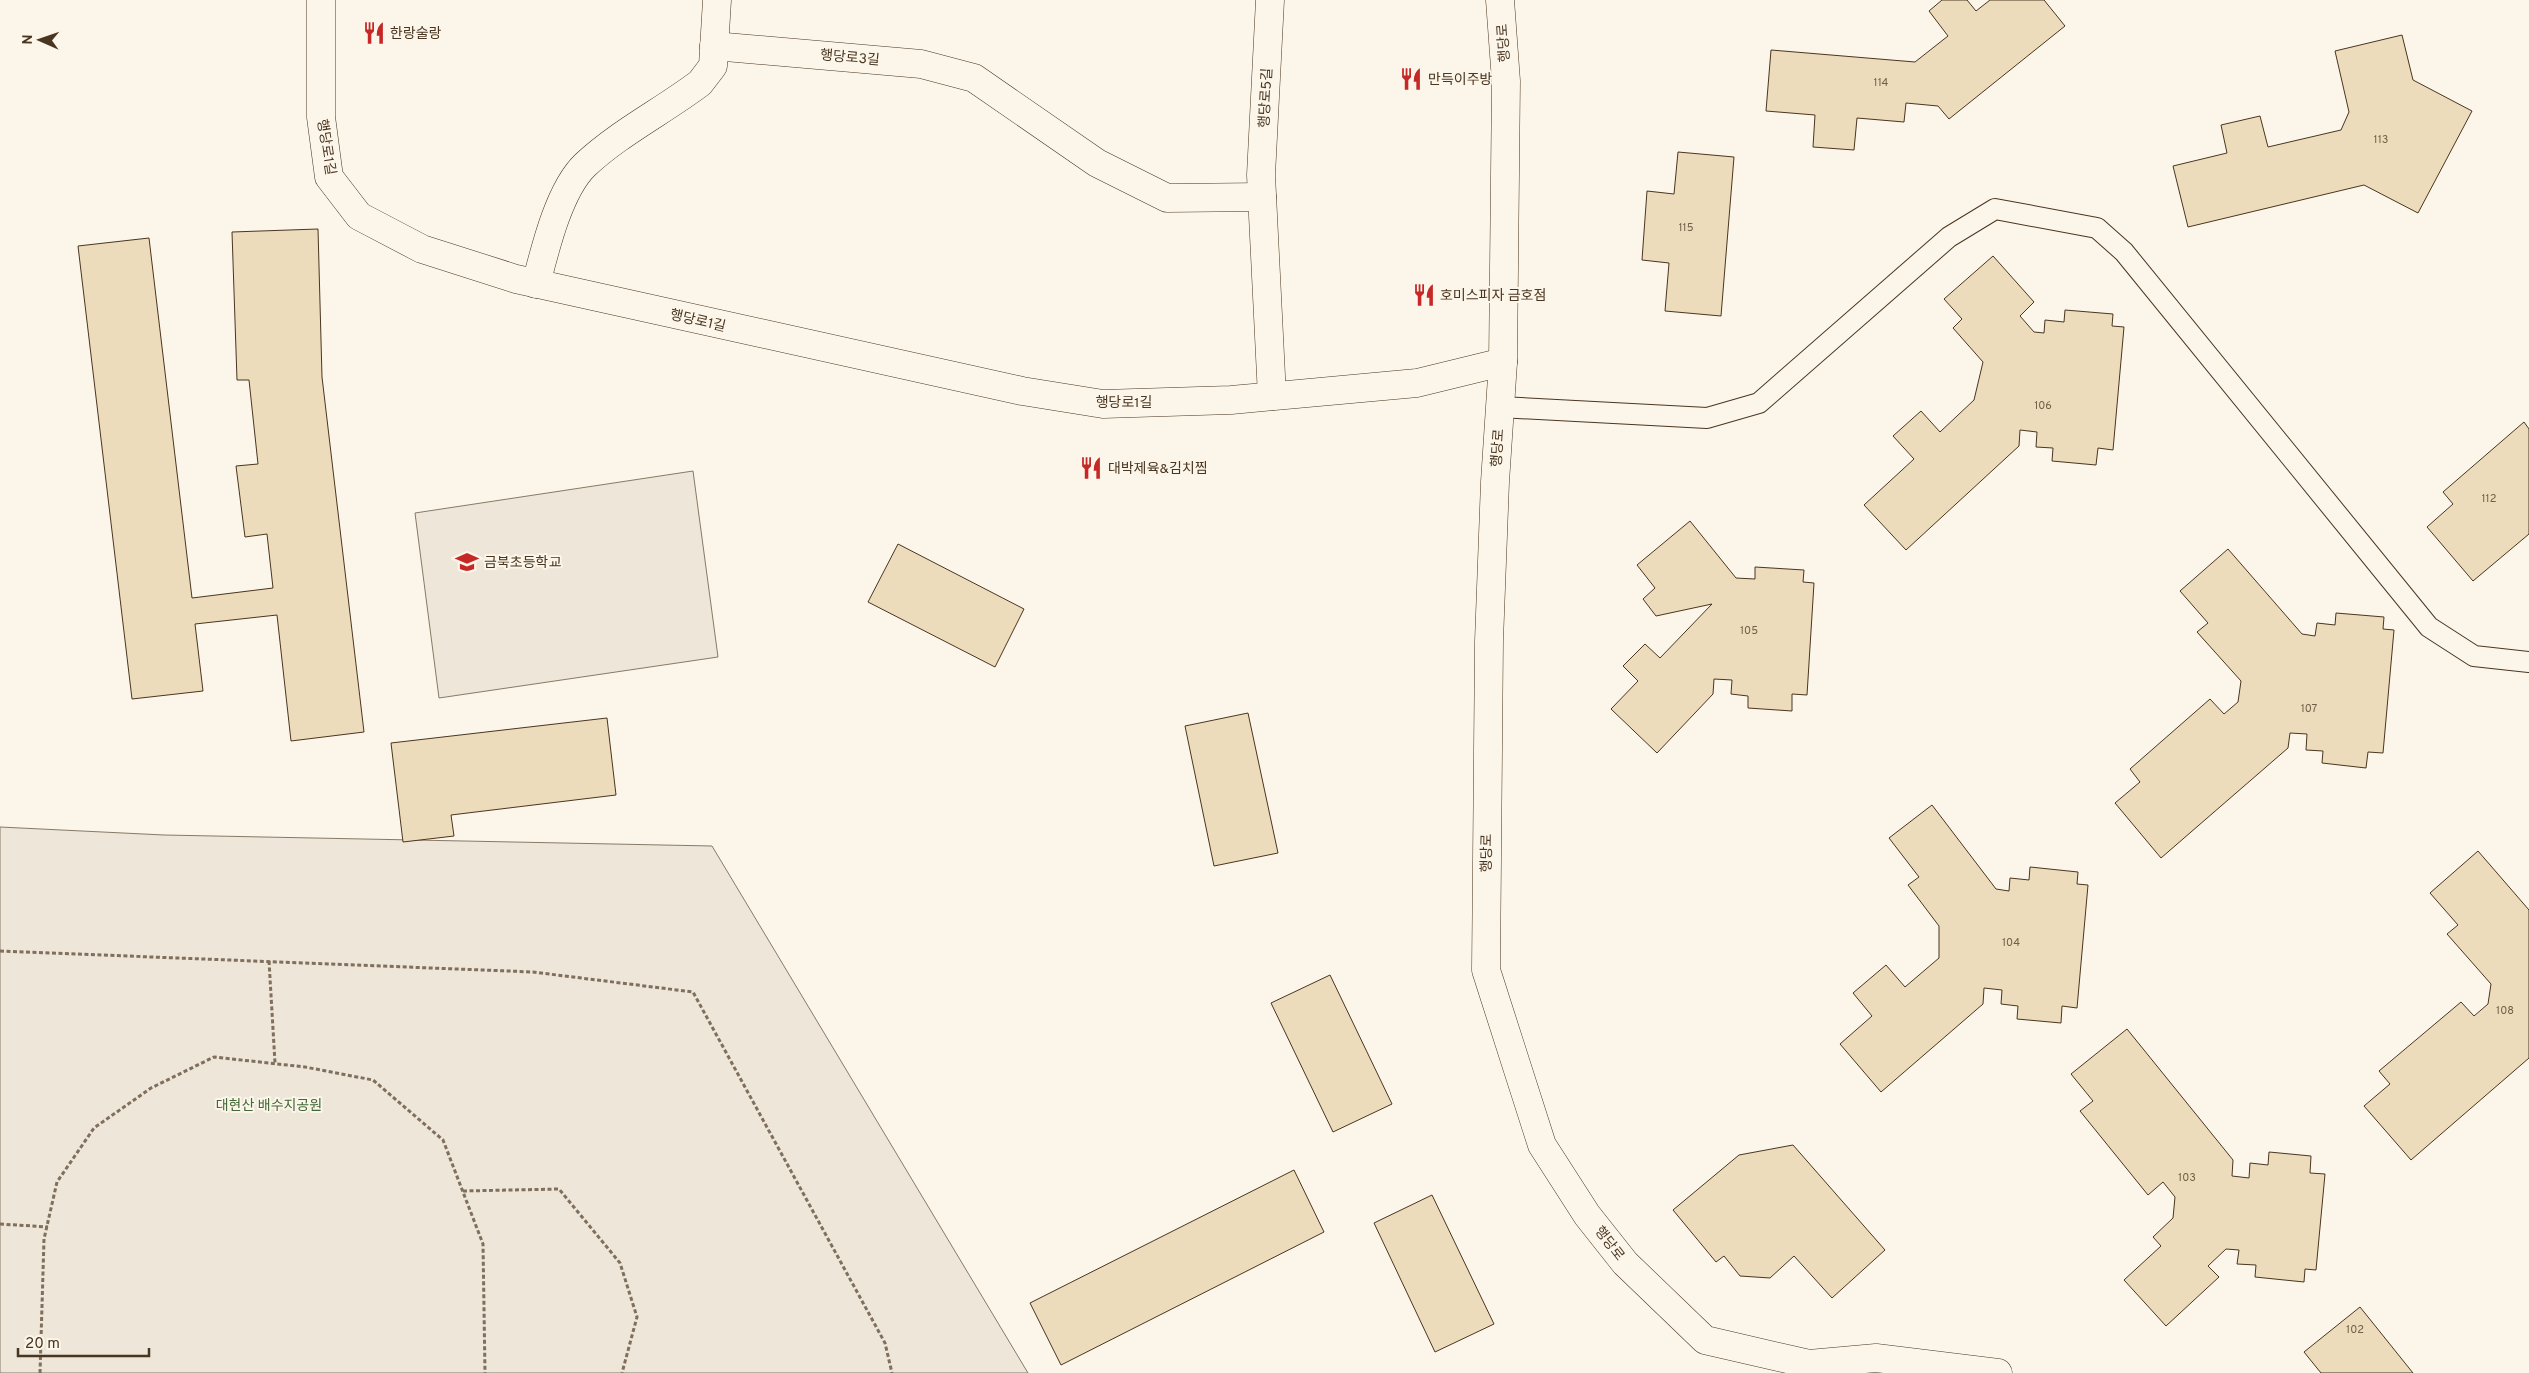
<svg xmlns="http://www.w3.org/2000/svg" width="2529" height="1373" font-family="Overpass,'Noto Sans KR',sans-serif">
	<rect width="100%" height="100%" fill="#fbf6e9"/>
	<g fill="#ede6d9" stroke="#887966">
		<path d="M693,471l25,186 -279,41 -24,-185z"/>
		<path d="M0,827l164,8 548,11 316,527h-1028z"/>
	</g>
	<g fill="#ecdcbc" stroke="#4a3520">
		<path d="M1942,0h25l9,11 14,-11h54l21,26 -116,93 -11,-13 -32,-3 -2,19 -47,-4 -3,32 -41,-3 2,-32 -49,-4 5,-61 144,12 33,-26 -19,-25z"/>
		<path d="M2402,35l11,45 59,31 -54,102 -54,-28 -176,42 -15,-61 54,-13 -6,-28 39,-9 8,31 73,-17 8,-18 -14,-61z"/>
		<path d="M1678,152l56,5 -13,159 -56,-5 4,-48 -27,-3 5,-69 27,3z"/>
		<path d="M318,229l4,148 42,355 -73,9 -14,-126 -82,9 8,67 -71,8 -54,-453 71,-8 43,360 81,-10 -6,-54 -22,3 -9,-71 22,-2 -9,-84h-12l-5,-148z"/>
		<path d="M1993,256l41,46 -14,14 14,16 10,1 1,-13 19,2 1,-12 48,4 -1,12 12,1 -11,123 -15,-2 -2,17 -44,-4 1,-13 -17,-1 1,-15 -17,-2 -1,16 -113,104 -42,-45 50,-46 -21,-23 28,-25 19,21 34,-32 9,-38 -30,-34 9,-9 -18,-20z"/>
		<path d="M2524,422l5,7v105l-56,47 -46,-54 26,-23 -10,-12z"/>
		<path d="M1690,521l46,57 19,1v-12l49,3 -1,12 11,1 -7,112 -15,-1v17l-44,-3v-12l-17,-2 1,-14 -18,-1 -1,15 -56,59 -46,-44 27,-28 -15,-15 22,-22 15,14 52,-54 -56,12 -13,-17 12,-11 -18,-23z"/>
		<path d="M898,544l126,65 -29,58 -127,-65z"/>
		<path d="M2228,549l74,85 13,2 2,-13 18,2 1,-12 48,4 -1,12 11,1 -11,123 -15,-1 -2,16 -44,-5 1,-12 -17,-1 1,-16 -17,-1 -2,15 -127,110 -46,-55 25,-21 -10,-13 80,-70 14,15 14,-12 3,-21 -44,-49 11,-9 -28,-32z"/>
		<path d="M1248,713l30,140 -64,13 -29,-140z"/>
		<path d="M607,718l9,77 -165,20 3,21 -51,6 -12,-99z"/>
		<path d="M1932,805l64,84 13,2 1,-13 19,2 1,-13 48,5 -1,12 11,1 -11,123 -15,-2 -1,17 -44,-4 1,-13 -17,-2 1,-14 -18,-2 -1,16 -102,88 -41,-48 32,-28 -19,-23 33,-28 19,22 34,-29v-32l-31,-41 11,-8 -30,-39z"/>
		<path d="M2478,851l51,59v148l-118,102 -47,-54 26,-22 -11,-13 82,-69 13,14 14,-12 3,-20 -44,-50 11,-9 -28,-32z"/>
		<path d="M1330,975l62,129 -59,28 -62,-129z"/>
		<path d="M2127,1029l106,131 -1,16 17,2 1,-15 18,2 1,-13 42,4 -1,17 15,1 -9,96 -11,-1 -1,13 -49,-5 1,-12 -19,-1 2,-14 -13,-1 -18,17 11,11 -53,49 -42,-46 37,-34 -8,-9 20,-19 2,-21 -12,-15 -15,13 -68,-84 13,-10 -22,-27z"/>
		<path d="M1793,1145l92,105 -53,48 -38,-42 -24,22 -30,-2 -16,-20 -8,6 -43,-52 66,-55z"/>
		<path d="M1294,1170l30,62 -263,133 -31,-62z"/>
		<path d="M1432,1195l62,129 -59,28 -61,-129z"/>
		<path d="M2360,1307l53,66h-92l-17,-21z"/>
	</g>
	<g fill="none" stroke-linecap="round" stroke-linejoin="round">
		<defs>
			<path id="service" d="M1500,407l207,11 52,-15 190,-166 46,-28 102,19 27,24 305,375 45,29 55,6"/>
			<g id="minor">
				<path d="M321,0v117l8,60 30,39 63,33 94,30 506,112 81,13 128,-4 186,-17 86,-21"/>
				<path d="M1270,0l-9,175 11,221"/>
				<path d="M714,46l207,18 53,14 123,85 70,35 95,-1"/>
				<path d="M536,284c9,-35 23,-94 49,-119 34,-32 78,-54 115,-82l13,-17 4,-66"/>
			</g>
			<path id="secondary" d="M1500,0l6,81 -3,281 -8,120 -6,159 -3,329 56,175 45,70 38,48 80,77 104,24 67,-6 122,15"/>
		</defs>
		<use href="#service" stroke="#4a3520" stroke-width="22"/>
		<use href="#minor" stroke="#4a3520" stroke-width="29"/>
		<use href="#secondary" stroke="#4a3520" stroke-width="29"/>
		<g stroke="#7f6f5c" stroke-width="3" stroke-dasharray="4 2.5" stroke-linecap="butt">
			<path d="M0,951l533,21 160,20 192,351 7,30"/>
			<path d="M269,961l6,102"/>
			<path d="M463,1191l96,-2 61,74 17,54 -15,56"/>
			<path d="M0,1224l48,3"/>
			<path d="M40,1373l4,-134 13,-57 37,-54 57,-40 63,-31 91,10 68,13 70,60 40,104 2,129"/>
		</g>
		<use href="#service" stroke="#fbf6e9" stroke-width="20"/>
		<use href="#minor" stroke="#fbf6e9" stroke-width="28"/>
		<use href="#secondary" stroke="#fbf6e9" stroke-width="28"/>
	</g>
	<defs>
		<symbol id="restaurant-bare" viewBox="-9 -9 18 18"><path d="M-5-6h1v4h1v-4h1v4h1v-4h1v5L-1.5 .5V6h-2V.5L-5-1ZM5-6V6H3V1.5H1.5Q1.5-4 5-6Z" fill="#c62828" stroke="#fbf6e9" stroke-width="2.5" paint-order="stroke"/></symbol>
		<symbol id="school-bare" viewBox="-9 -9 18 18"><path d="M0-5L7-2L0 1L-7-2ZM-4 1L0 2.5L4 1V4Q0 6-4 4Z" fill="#c62828" stroke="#fbf6e9" stroke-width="2.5" paint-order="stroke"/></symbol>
	</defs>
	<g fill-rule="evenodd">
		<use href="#restaurant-bare" x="358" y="17" width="32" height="32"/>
		<use href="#restaurant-bare" x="1395" y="63" width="32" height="32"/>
		<use href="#restaurant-bare" x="1408" y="279" width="32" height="32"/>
		<use href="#restaurant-bare" x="1075" y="452" width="32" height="32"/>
		<use href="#school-bare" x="451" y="546" width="32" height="32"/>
	</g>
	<g text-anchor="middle" stroke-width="4" stroke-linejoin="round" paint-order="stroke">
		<g font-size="11" fill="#725f47">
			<text x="1881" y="86">114</text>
			<text x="2381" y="143">113</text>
			<text x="1686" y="231">115</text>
			<text x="2043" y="409">106</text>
			<text x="2489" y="502">112</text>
			<text x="1749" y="634">105</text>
			<text x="2309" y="712">107</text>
			<text x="2011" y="946">104</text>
			<text x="2505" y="1014">108</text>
			<text x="2187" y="1181">103</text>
			<text x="2355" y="1333">102</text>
		</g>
		<g font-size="14" fill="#4a3520" stroke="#fbf6e9" text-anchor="start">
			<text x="390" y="38">한랑술랑</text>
			<text x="1428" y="84">만득이주방</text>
			<text x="1440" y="300">호미스피자 금호점</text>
			<text x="1108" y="473">대박제육&amp;김치찜</text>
			<text x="484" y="567">금북초등학교</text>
		</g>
		<g font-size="14" fill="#4a3520" stroke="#fbf6e9">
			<text transform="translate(1503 43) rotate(-94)" y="5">행당로</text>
			<text transform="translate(850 57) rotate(5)" y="5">행당로3길</text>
			<text transform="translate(1265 98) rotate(-87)" y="5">행당로5길</text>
			<text transform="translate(327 147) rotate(81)" y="5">행당로1길</text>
			<text transform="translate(698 320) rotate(13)" y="5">행당로1길</text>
			<text x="1124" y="407">행당로1길</text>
			<text transform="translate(1497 448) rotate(-86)" y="5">행당로</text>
			<text transform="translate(1486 853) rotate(-89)" y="5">행당로</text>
			<text transform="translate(1610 1243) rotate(52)" y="5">행당로</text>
		</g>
		<g font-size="14" fill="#436837" stroke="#fbf6e9">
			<text x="269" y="1110">대현산 배수지공원</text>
		</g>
	</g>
	<g transform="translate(40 40) rotate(272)" stroke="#fbf6e9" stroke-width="4" paint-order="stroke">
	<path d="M0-4L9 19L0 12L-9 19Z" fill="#4a3520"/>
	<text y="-8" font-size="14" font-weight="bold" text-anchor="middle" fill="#4a3520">N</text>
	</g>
	<path d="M18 1348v8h131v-8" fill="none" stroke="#4a3520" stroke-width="2.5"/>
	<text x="25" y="1348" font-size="15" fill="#4a3520" stroke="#fbf6e9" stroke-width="4" paint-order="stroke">20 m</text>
</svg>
